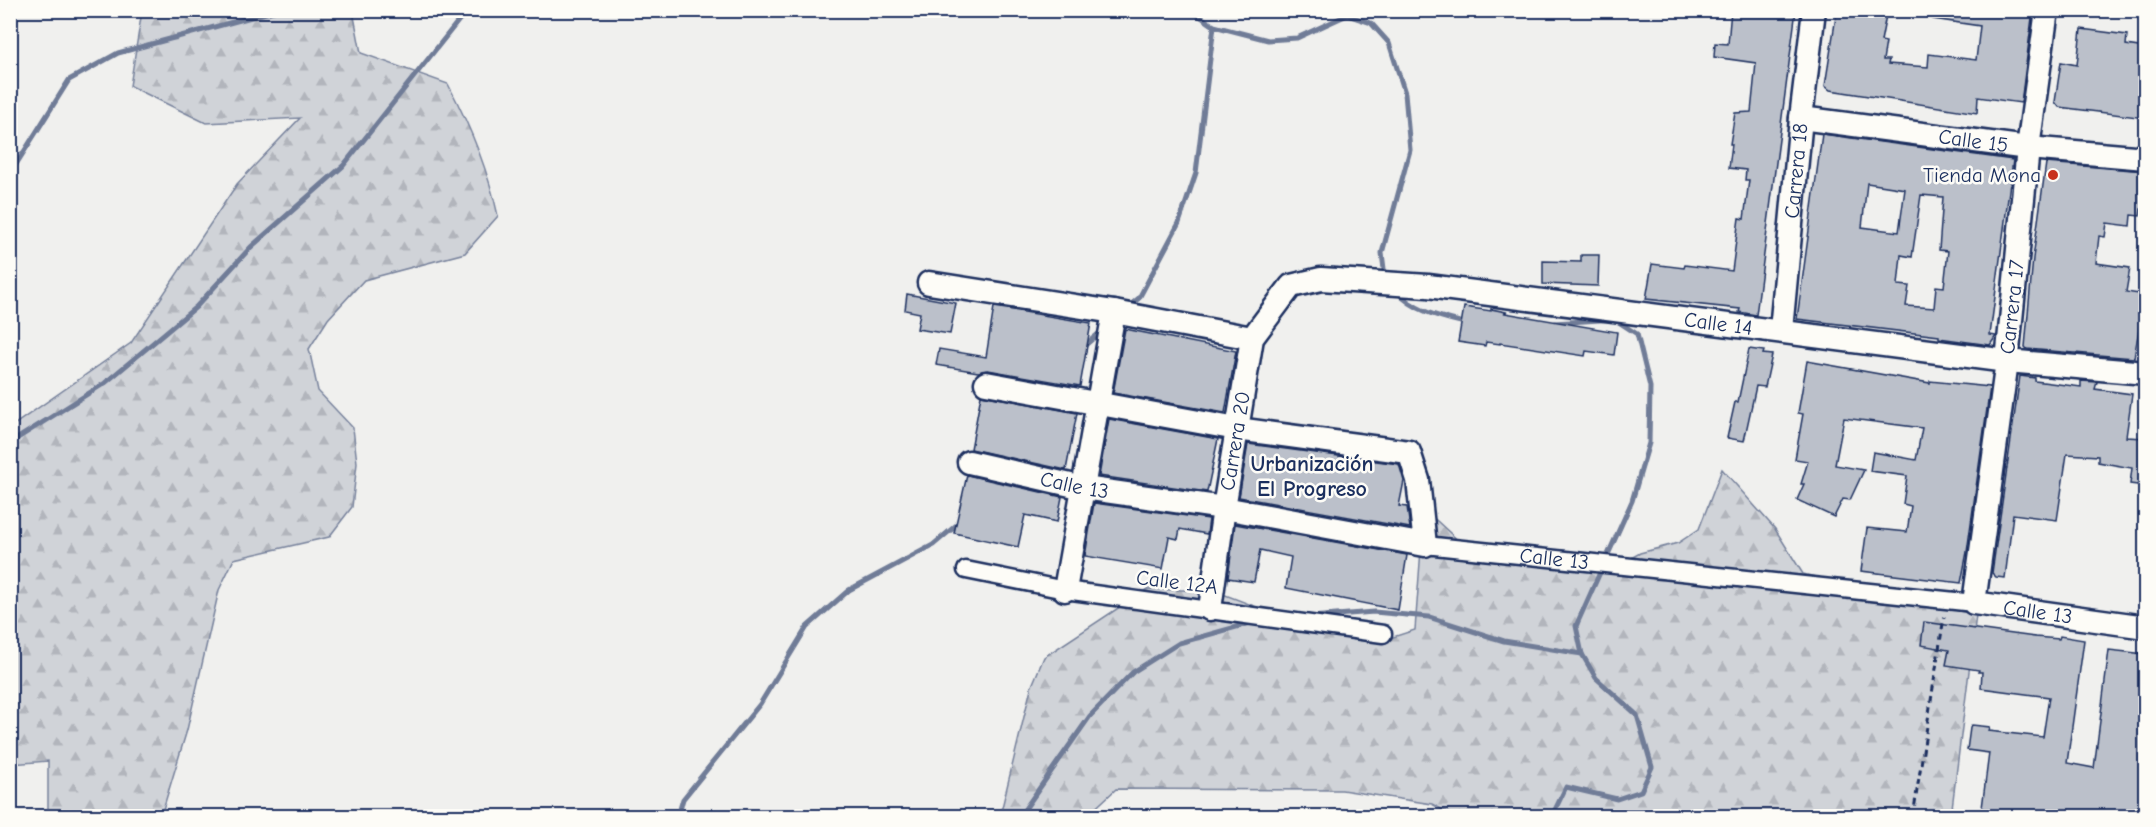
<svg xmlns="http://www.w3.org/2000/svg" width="2156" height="827" font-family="'Comic Neue',sans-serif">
	<defs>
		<pattern id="forest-firs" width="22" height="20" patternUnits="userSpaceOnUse" patternTransform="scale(1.5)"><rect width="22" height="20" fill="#d0d3d8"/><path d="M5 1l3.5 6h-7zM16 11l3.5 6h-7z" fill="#b2b5bc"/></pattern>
	</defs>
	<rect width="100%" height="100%" fill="#f0f0ee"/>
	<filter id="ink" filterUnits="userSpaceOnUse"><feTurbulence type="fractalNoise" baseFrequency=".0167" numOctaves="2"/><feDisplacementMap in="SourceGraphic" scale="12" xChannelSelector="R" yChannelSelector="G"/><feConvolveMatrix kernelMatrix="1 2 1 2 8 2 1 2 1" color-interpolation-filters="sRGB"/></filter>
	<g filter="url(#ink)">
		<g fill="url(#forest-firs)" stroke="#76819b" stroke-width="1.5">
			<path d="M142,11h211l8,42 87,31c22,42 40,85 50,132l-33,37 -101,27 -36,39 -19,30 9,42 35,37 4,35 -5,44 -23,30 -95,22 -15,31 -32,140 -26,86h-113v-55l-37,3v-337l120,-84 106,-159 63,-66 -94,5 -76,-37z"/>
			<path d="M1722,469l53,60 28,45 173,41 -25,201h-497l-22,-12 -90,-14 -226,-1 -29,27h-87l31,-128 13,-31 103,-68 68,2 89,34 80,15 31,-10 9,-121 38,35 59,21 56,3 45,-5 18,-10 38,-10 21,-14z"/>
		</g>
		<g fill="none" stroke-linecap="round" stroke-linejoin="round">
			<g stroke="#6f7b97" stroke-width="5">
				<path d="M1191,10l23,16 54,14 29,-2 50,-23 24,8 18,20 16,50 5,57 -28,103 3,24"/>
				<path d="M10,174l59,-94 49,-27 159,-43"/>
				<path d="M1396,291c19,21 45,26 72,33"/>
				<path d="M1128,307l11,-9 40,-75 17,-50 18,-147"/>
				<path d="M1083,347l20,-17"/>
				<path d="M10,443l95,-60 91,-76 55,-60 92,-81 124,-156"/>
				<path d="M1311,617l63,-5 55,5 75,24 78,13"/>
				<path d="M678,816l5,-17 77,-95 47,-77 42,-37 84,-45 26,-22"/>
				<path d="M1020,816l70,-100 43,-44 46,-29 75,-21"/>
				<path d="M1552,816l14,-29 51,12 24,-8 11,-24 -15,-52 -41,-37 -14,-24 -6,-28 56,-125 17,-58 1,-56 -13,-53 -23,-15 -59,4"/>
			</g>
		</g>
		<g fill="#bbc0ca" stroke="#1b2f5e" stroke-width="1.5" fill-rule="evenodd">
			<path d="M1731,10h65l-40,305 -17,-3 1,-3 -94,-10 6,-35 32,4 1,-3 47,6 7,-53 5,1 5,-39h-4l1,-10 -17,-2 3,-24h-2l5,-31 16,-1 5,-49 -42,-6 1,-14 13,1z"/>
			<path d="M1837,10h50l-6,31 5,1 -3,18h6l-1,4 40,3 1,-13 47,6 4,-34 -47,-7v-9h100l-12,93 -43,-6 -1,16 -147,-23 -5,-4z"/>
			<path d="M2081,29l46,6 -1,10 19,3v70l-86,-11 -4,-5 6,-40 16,3z"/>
			<path d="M1822,134l191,26 -23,175 6,1 -6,9 -51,-7v-2l-142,-17zM1867,183l38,6 -6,43 -37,-5zM1921,195l22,2 -4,53 9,1 -4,36 -8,-1 -2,22 -28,-2 3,-20 -11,-1 3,-30 11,2z"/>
			<path d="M2046,163l99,8v38h-4l-1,7 -9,-1 -1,11 -23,-3 -2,14 -6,-1 -3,27 34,5 -4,24 19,3v24l-4,-1 -7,40 -107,-9 -2,-2 8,-89z"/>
			<path d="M1581,255h18l-1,31 -55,-2v-23l38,1z"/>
			<path d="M907,294l49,9 -6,31 -33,-5 3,-16 -15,-3z"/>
			<path d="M994,307l97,16 -11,63 -92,-16 -10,2 -42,-7 3,-16 47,8z"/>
			<path d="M1464,307l27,4v-2l15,3 -1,1 112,19 -3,23 -28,-4 -1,5 -85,-13v1l-14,-2 -1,4 -27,-4z"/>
			<path d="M1125,329l111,22 -11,62 -112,-20z"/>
			<path d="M1749,349l15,2 -1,3 9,1 -7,32 -9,-1 -12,55 -17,-3 8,-36h3z"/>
			<path d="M1807,361l123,22v-2l60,6 -23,165 -6,31 -100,-12 6,-43 40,4 4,-26 -8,-2 4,-28 -37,-5 3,-19 43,8 6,-32 -78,-10 -9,47 29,5 -14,30 -7,-1 -9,18 -37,-17 7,-16h-3l7,-23 -13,-2 8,-45 -5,-1z"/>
			<path d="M2020,376l15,2v3l46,6v-6l16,1 -2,7 37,5 -6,43 19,1v48l-15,-2 2,-16 -34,-6v-6l-31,-2 -10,66 -44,-6 -8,64 -9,-1 -4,-4z"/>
			<path d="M981,395l96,18 -11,57 -95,-21z"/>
			<path d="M1109,419l109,20 -11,53 -108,-16z"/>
			<path d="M1248,444l151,20 5,17 -5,25 8,1 3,21 -171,-31z"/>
			<path d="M967,475l95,22 -5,25 -32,-7 -7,32 -64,-14z"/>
			<path d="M1094,503l115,16 -2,15 -27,-5 -2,10 -9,-2 -6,32 -78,-13z"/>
			<path d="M1235,524l172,31 -9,55 -112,-22 5,-31 -31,-7 -6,32 -26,-4z"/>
			<path d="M1924,622l111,15 24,2 1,-3 24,4 -17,123 27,5 15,-118 36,4v132l-3,30h-161l8,-63 -22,-3 3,-22 2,-3 18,2 -1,4 54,6 6,-40 -68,-9 1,-16h-4l1,-2 -33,-5 3,-15 -28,-5z"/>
		</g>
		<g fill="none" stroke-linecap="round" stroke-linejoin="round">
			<defs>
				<g id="pedestrian">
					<path id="s1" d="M1425,545l549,58"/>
					<path d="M966,570l99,20 318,44"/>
				</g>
				<g id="minor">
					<path id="s2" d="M2047,10l-19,138 -21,213 -33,242 172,24"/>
					<path id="s3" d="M1801,118l227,30 118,10"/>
					<path d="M929,283l185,29 138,26"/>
					<path id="s4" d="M1781,330l20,-212 13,-108"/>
					<path id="s5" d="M969,462l115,26 140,20 201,37 -7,-65 -9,-28 -172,-23 -251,-46"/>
					<path d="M1065,590l49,-278"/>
					<path id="s6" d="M1210,609l14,-101 28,-170 39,-52 30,-7 107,7 579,75 139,12"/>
				</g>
			</defs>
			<use href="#pedestrian" stroke="#1b2f5e" stroke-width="21"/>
			<use href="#minor" stroke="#1b2f5e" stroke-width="27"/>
			<path stroke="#1b2f5e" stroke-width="3" stroke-dasharray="6 4.5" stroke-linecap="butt" d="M1913,816l31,-199"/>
			<use href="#pedestrian" stroke="#fdfcf7" stroke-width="16"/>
			<use href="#minor" stroke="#fdfcf7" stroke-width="22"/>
		</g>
	</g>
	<circle fill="#c8321e" stroke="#fdfcf7" stroke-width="2" cx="2053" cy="175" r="6"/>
	<g text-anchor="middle" stroke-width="5" stroke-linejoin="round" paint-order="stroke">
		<g font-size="21" fill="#1b2f5e" stroke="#fdfcf7">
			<text dy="7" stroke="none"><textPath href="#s3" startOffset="174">Calle 15</textPath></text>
			<text dy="7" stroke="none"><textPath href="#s4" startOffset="160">Carrera 18</textPath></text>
			<text transform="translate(2012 307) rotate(-84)" y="7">Carrera 17</text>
			<text dy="7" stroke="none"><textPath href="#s6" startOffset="770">Calle 14</textPath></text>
			<text dy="7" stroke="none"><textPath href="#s6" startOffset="170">Carrera 20</textPath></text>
			<text dy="7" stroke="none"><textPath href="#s5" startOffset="108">Calle 13</textPath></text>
			<text dy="7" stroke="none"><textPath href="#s1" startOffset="130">Calle 13</textPath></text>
			<text transform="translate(1177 582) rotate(7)" y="7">Calle 12A</text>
			<text dy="7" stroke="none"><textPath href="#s2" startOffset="662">Calle 13</textPath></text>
		</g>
		<g font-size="21" fill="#1b2f5e" stroke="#fdfcf7" text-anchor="end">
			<text x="2041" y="182">Tienda Mona</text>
		</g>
		<g font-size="22" font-weight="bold" fill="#1b2f5e" stroke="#fdfcf7">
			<text x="1312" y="471">Urbanización<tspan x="1312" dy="25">El Progreso</tspan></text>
		</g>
	</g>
	<rect width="2156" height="827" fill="none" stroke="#fdfcf7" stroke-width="36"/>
	<rect x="18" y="18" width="2120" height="791" fill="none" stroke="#1b2f5e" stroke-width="2" filter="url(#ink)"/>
</svg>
